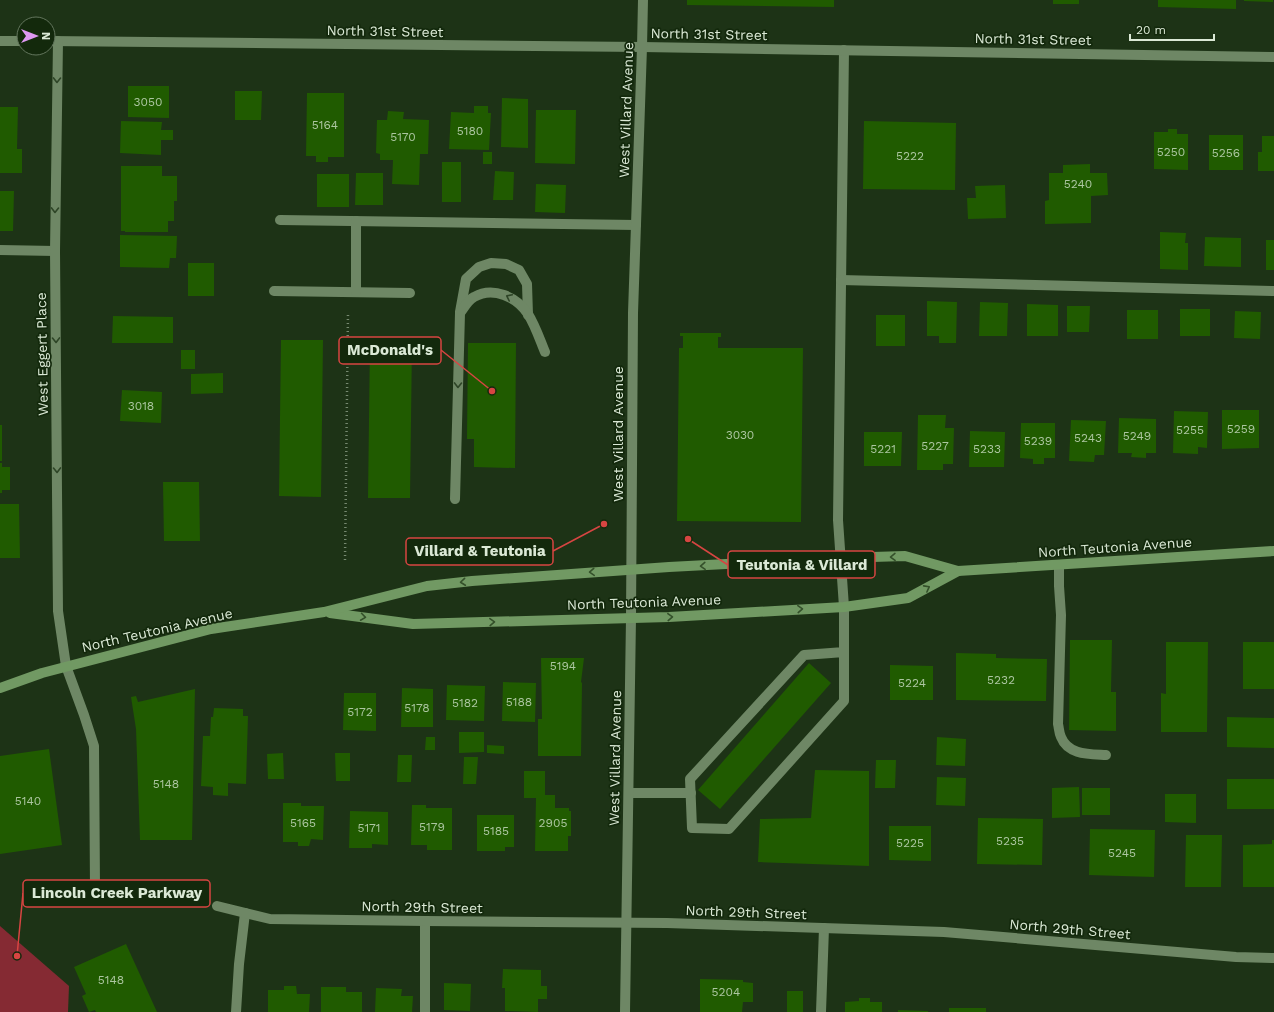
<svg xmlns="http://www.w3.org/2000/svg" width="1274" height="1012" font-family="'Work Sans',sans-serif">
	<rect width="100%" height="100%" fill="#1d3316"/>
	<path fill="#852a33" d="M0,926l69,60 -1,26h-68z"/>
	<g fill="#205b00">
		<path d="M687,0h147v7l-147,-2z"/>
		<rect x="1053" y="0" width="26" height="4"/>
		<path d="M1158,0h78v9l-78,-2z"/>
		<path d="M1244,0h29v2l-29,-1z"/>
		<path d="M128,86h41v32l-41,-1z"/>
		<path d="M235,91h27l-1,29h-26z"/>
		<path d="M307,93h37v64h-16v5h-12v-6h-10z"/>
		<path d="M502,98l26,1v49l-27,-1z"/>
		<path d="M474,106h14v7h3l-2,37 -40,-1 2,-37 23,1z"/>
		<path d="M0,107h18l-1,42h5v24h-22z"/>
		<path d="M536,110h40l-1,54 -40,-1z"/>
		<path d="M388,111l16,1 -1,7 26,1 -1,34h-8l-1,31 -27,-1 1,-24h-13v-6l-4,-1 1,-33h10z"/>
		<path d="M121,121l41,1 -1,8h12v10h-12v15l-41,-2z"/>
		<path d="M864,121l92,2 -1,67 -92,-1z"/>
		<path d="M1168,129h9v5h11v36l-34,-1v-37h14z"/>
		<rect x="1209" y="135" width="34" height="35"/>
		<path d="M1262,136h12v35h-16v-19h4z"/>
		<rect x="483" y="152" width="9" height="12"/>
		<rect x="442" y="162" width="19" height="40"/>
		<path d="M1090,164v9h17l1,22 -17,1v27l-46,1v-23l4,-1v-27h14v-8z"/>
		<path d="M121,166h41v10h15v25h-3v20h-6v11h-43v-1h-4z"/>
		<path d="M495,171l19,1 -1,28h-20z"/>
		<path d="M356,173h27v32h-28z"/>
		<rect x="317" y="174" width="32" height="33"/>
		<path d="M536,184l30,1 -1,28 -30,-1z"/>
		<path d="M1005,185l1,33 -38,1 -1,-21h9l-1,-12z"/>
		<path d="M0,191h14l-1,40h-13z"/>
		<path d="M1160,232l26,1 -1,10h3v27l-28,-1z"/>
		<path d="M120,235l57,1 -1,22h-6l-1,10 -49,-1z"/>
		<path d="M1205,237l36,1v29l-37,-1z"/>
		<rect x="1266" y="240" width="8" height="30"/>
		<rect x="188" y="263" width="26" height="33"/>
		<path d="M927,301l30,1 -1,41h-17v-7h-12z"/>
		<path d="M980,302l28,1 -1,33h-28z"/>
		<path d="M1027,304l31,1v31h-31z"/>
		<path d="M1067,306h23l-1,26h-22z"/>
		<rect x="1180" y="309" width="30" height="27"/>
		<rect x="1127" y="310" width="31" height="29"/>
		<path d="M1235,311l26,1 -1,27 -26,-1z"/>
		<rect x="876" y="315" width="29" height="31"/>
		<path d="M113,316l60,1v26h-61z"/>
		<path d="M680,333h41v4h-3v11h85l-2,174 -124,-1 2,-173h4v-12h-3z"/>
		<path d="M281,340h42l-2,157 -42,-1z"/>
		<path d="M370,341l42,1 -2,156h-42z"/>
		<path d="M468,343h48l-1,125 -41,-1v-28h-7z"/>
		<rect x="181" y="350" width="14" height="19"/>
		<path d="M223,373v20l-32,1v-20z"/>
		<path d="M122,390l40,2 -1,31 -41,-2z"/>
		<path d="M1222,410h37v38l-37,1z"/>
		<path d="M1174,411l34,1 -1,36 -9,-1v7l-25,-1z"/>
		<path d="M918,415h28l-1,13h9l-1,36h-10v6h-26z"/>
		<path d="M1119,418l37,1v34h-10v5l-15,-1 1,-4h-14z"/>
		<path d="M1071,420l35,1 -2,34h-9l-1,7 -25,-1z"/>
		<path d="M1021,423h34v35h-11v6h-11v-5l-13,-1z"/>
		<rect x="0" y="425" width="2" height="36"/>
		<path d="M970,431l35,1 -1,35h-35z"/>
		<path d="M864,432h38l-1,34h-37z"/>
		<path d="M0,463h2v4h8v23h-8v3h-2z"/>
		<path d="M163,482h36l1,59h-36z"/>
		<path d="M0,504h19l1,54h-20z"/>
		<path d="M1070,640h42l-1,52h5v39l-47,-1z"/>
		<path d="M1166,642h42l-1,90h-46v-39l5,1z"/>
		<rect x="1243" y="642" width="31" height="47"/>
		<path d="M956,653l40,1v4l51,1 -1,42 -90,-1z"/>
		<path d="M541,658h43l-3,24 1,1 -1,73h-43v-37h4z"/>
		<path d="M809,663l22,20 -111,126 -22,-19z"/>
		<path d="M890,665l43,1v34h-43z"/>
		<path d="M503,682l33,1 -1,39 -33,-1z"/>
		<path d="M447,685l38,1 -1,35 -38,-1z"/>
		<path d="M402,688l31,1v38h-32z"/>
		<path d="M195,689l-3,151h-52l-4,-111 -5,-32 5,-1 2,6z"/>
		<path d="M344,693h32v38l-33,-1z"/>
		<path d="M214,708l29,1v7h5l-2,68 -18,-1v13l-15,-1v-8l-12,-1 2,-50h7l1,-19h2z"/>
		<path d="M1227,717l47,1v30l-47,-1z"/>
		<path d="M459,732h25v20l-25,1z"/>
		<path d="M426,737h9v13h-10z"/>
		<path d="M937,737l29,2 -1,27 -29,-1z"/>
		<path d="M487,745l17,1v8l-17,-1z"/>
		<path d="M49,749l13,96 -62,9v-98z"/>
		<path d="M283,753l1,26h-16l-1,-25z"/>
		<path d="M335,753h15v28h-14z"/>
		<path d="M398,755h14l-1,27h-14z"/>
		<path d="M464,757h14l-2,27h-13z"/>
		<path d="M876,760h20l-1,28h-20z"/>
		<path d="M815,770l54,1v95l-111,-4 2,-43 51,-1z"/>
		<path d="M524,771h21v24h10v13h14v3h2v25h-3v15h-33l1,-53h-12z"/>
		<path d="M937,777l29,1 -1,28 -29,-1z"/>
		<rect x="1227" y="779" width="47" height="30"/>
		<path d="M1079,787l1,30 -28,1v-30z"/>
		<rect x="1082" y="788" width="28" height="27"/>
		<path d="M1165,794h31v29l-31,-1z"/>
		<path d="M283,803h18v3h23l-1,34 -12,-1 -2,7h-11v-4h-15z"/>
		<path d="M412,805h14v3h26v42h-25v-5h-16z"/>
		<path d="M350,811l38,1v33l-16,-1v4h-23z"/>
		<path d="M477,815h37v32h-9v4h-28z"/>
		<path d="M978,818l65,1 -1,46 -65,-1z"/>
		<path d="M889,826h42v35l-42,-1z"/>
		<path d="M1090,829l65,1 -1,47 -65,-2z"/>
		<path d="M1186,835h36l-1,52h-36z"/>
		<path d="M1272,840h2v47h-31v-42l29,-1z"/>
		<path d="M126,944l31,68h-61l-1,-2 -6,2 -7,-16 4,-2 -12,-27z"/>
		<path d="M503,969l38,1v16h6v13h-9v13l-33,-1v-23h-3z"/>
		<path d="M700,979l43,1v2l10,1v19h-10l-1,10h-42z"/>
		<path d="M444,983l27,1 -1,27 -26,-1z"/>
		<path d="M284,986h12l1,8h13l-1,18h-41v-22h16z"/>
		<path d="M321,987h25v5h16v20h-41z"/>
		<path d="M376,988l26,1 -1,7h12l-1,16h-37z"/>
		<rect x="787" y="991" width="16" height="21"/>
		<path d="M859,998h11v4h12v10h-37v-10l14,-1z"/>
		<rect x="949" y="1008" width="37" height="4"/>
		<path d="M898,1010l30,1v1h-30z"/>
	</g>
	<g fill="none" stroke-linecap="round" stroke-linejoin="round">
		<g stroke="#768970" stroke-width="2.5" stroke-dasharray="1 3" stroke-linecap="butt">
			<path d="M345,560l3,-248"/>
			<path d="M110,898l11,7h47"/>
		</g>
		<g stroke="#6e8765" stroke-width="10">
			<path d="M844,50l-6,470 6,87v94l-115,128 -37,-1 -2,-49 114,-124 40,-3"/>
			<path d="M280,220l356,5"/>
			<path d="M0,250l55,1"/>
			<path d="M841,280l433,11"/>
			<path d="M274,291l136,2"/>
			<path d="M356,292v-71"/>
			<path d="M460,312l6,-33 13,-12 12,-4 15,1 13,6 8,14 1,31"/>
			<path d="M455,499l5,-186c4,-5 8,-13 14,-16 19,-11 43,0 54,17 7,11 12,26 17,38"/>
			<path d="M1059,565v21l2,29 -3,109c1,4 1,9 3,13 7,18 28,17 45,18"/>
			<path d="M66,666l18,49 10,31 1,141"/>
			<path d="M629,793h62"/>
			<path d="M236,1012l3,-48 6,-51"/>
			<path d="M425,1012v-91"/>
			<path d="M821,1012l3,-84"/>
		</g>
		<g stroke="#6e8765" stroke-width="10">
			<path d="M0,41h24"/>
			<path d="M48,41l594,6 632,10"/>
			<path d="M58,41l-3,210 3,360 8,55"/>
			<path d="M217,906l53,13 155,2 242,2 277,9 292,25 38,1"/>
		</g>
		<path stroke="#6e8765" stroke-width="10" d="M625,1012l6,-394 2,-305 9,-266 1,-47"/>
		<g stroke="#719963" stroke-width="10">
			<path d="M330,613l83,11 256,-7 175,-10 64,-9 50,-27"/>
			<path d="M0,688l42,-15 169,-44 113,-17 103,-26 45,-5 197,-14 171,-9 65,-2 53,15 316,-20"/>
		</g>
	</g>
	<defs><path id="oneway-chevron" d="M-2-3.5L2.5 0L-2 3.5" fill="none" stroke-width="1.6" stroke-linecap="round" stroke-linejoin="round"/></defs>
	<g stroke="#2e4527">
		<use href="#oneway-chevron" transform="translate(57 80) rotate(91)"/>
		<use href="#oneway-chevron" transform="translate(55 210) rotate(91)"/>
		<use href="#oneway-chevron" transform="translate(509 297) rotate(-154)"/>
		<use href="#oneway-chevron" transform="translate(56 340) rotate(89)"/>
		<use href="#oneway-chevron" transform="translate(458 385) rotate(91)"/>
		<use href="#oneway-chevron" transform="translate(57 470) rotate(89)"/>
	</g>
	<g stroke="#34502a">
		<use href="#oneway-chevron" transform="translate(893 557) rotate(179)"/>
		<use href="#oneway-chevron" transform="translate(703 566) rotate(177)"/>
		<use href="#oneway-chevron" transform="translate(592 572) rotate(176)"/>
		<use href="#oneway-chevron" transform="translate(463 582) rotate(174)"/>
		<use href="#oneway-chevron" transform="translate(927 588) rotate(-28)"/>
		<use href="#oneway-chevron" transform="translate(800 609) rotate(-3)"/>
		<use href="#oneway-chevron" transform="translate(363 617) rotate(8)"/>
		<use href="#oneway-chevron" transform="translate(670 617) rotate(-3)"/>
		<use href="#oneway-chevron" transform="translate(492 622) rotate(-2)"/>
	</g>
	<g text-anchor="middle" stroke-width="3.5" stroke-linejoin="round" paint-order="stroke">
		<g font-size="12" fill="#acc6a0">
			<text x="148" y="106">3050</text>
			<text x="325" y="129">5164</text>
			<text x="470" y="135">5180</text>
			<text x="403" y="141">5170</text>
			<text x="1171" y="156">5250</text>
			<text x="1226" y="157">5256</text>
			<text x="910" y="160">5222</text>
			<text x="1078" y="188">5240</text>
			<text x="141" y="410">3018</text>
			<text x="1241" y="433">5259</text>
			<text x="1190" y="434">5255</text>
			<text x="740" y="439">3030</text>
			<text x="1137" y="440">5249</text>
			<text x="1088" y="442">5243</text>
			<text x="1038" y="445">5239</text>
			<text x="935" y="450">5227</text>
			<text x="883" y="453">5221</text>
			<text x="987" y="453">5233</text>
			<text x="563" y="670">5194</text>
			<text x="1001" y="684">5232</text>
			<text x="912" y="687">5224</text>
			<text x="519" y="706">5188</text>
			<text x="465" y="707">5182</text>
			<text x="417" y="712">5178</text>
			<text x="360" y="716">5172</text>
			<text x="166" y="788">5148</text>
			<text x="28" y="805">5140</text>
			<text x="303" y="827">5165</text>
			<text x="553" y="827">2905</text>
			<text x="432" y="831">5179</text>
			<text x="369" y="832">5171</text>
			<text x="496" y="835">5185</text>
			<text x="1010" y="845">5235</text>
			<text x="910" y="847">5225</text>
			<text x="1122" y="857">5245</text>
			<text x="111" y="984">5148</text>
			<text x="726" y="996">5204</text>
		</g>
		<g font-size="14" fill="#dbe9d6" stroke="#13290c">
			<text transform="translate(385 31) rotate(1)" y="5">North 31st Street</text>
			<text transform="translate(709 34) rotate(1)" y="5">North 31st Street</text>
			<text transform="translate(1033 39) rotate(1)" y="5">North 31st Street</text>
			<text transform="translate(626 110) rotate(-88)" y="5">West Villard Avenue</text>
			<text transform="translate(42 354) rotate(-91)" y="5">West Eggert Place</text>
			<text transform="translate(618 434) rotate(-90)" y="5">West Villard Avenue</text>
			<text transform="translate(1115 547) rotate(-4)" y="5">North Teutonia Avenue</text>
			<text transform="translate(644 602) rotate(-2)" y="5">North Teutonia Avenue</text>
			<text transform="translate(157 630) rotate(-13)" y="5">North Teutonia Avenue</text>
			<text transform="translate(615 758) rotate(-89)" y="5">West Villard Avenue</text>
			<text transform="translate(422 907) rotate(1)" y="5">North 29th Street</text>
			<text transform="translate(746 912) rotate(2)" y="5">North 29th Street</text>
			<text transform="translate(1070 929) rotate(5)" y="5">North 29th Street</text>
		</g>
	</g>
	<path fill="none" stroke="#d74542" stroke-width="1.5" d="M492 391L441 350M604 524L553 551M688 539L728 565M17 956L23 893"/>
	<g fill="#d74542" stroke="#13290c" stroke-width="1.5">
		<circle cx="492" cy="391" r="4"/>
		<circle cx="604" cy="524" r="4"/>
		<circle cx="688" cy="539" r="4"/>
		<circle cx="17" cy="956" r="4"/>
	</g>
	<g fill="#13290c" stroke="#d74542" stroke-width="1.5">
		<rect x="339" y="337" width="102" height="27" rx="4"/>
		<rect x="406" y="538" width="147" height="27" rx="4"/>
		<rect x="728" y="551" width="147" height="27" rx="4"/>
		<rect x="23" y="880" width="187" height="27" rx="4"/>
	</g>
	<g font-size="15" text-anchor="middle" font-weight="bold" fill="#dbe9d6">
		<text x="390" y="355">McDonald's</text>
		<text x="480" y="556">Villard &amp; Teutonia</text>
		<text x="802" y="570">Teutonia &amp; Villard</text>
		<text x="117" y="898">Lincoln Creek Parkway</text>
	</g>
	<g transform="translate(36 36) rotate(90)"><circle r="19" fill="#13290c" stroke="#63765d"/>
	<path d="M0-3L7 15L0 10L-7 15Z" fill="#de98f2"/>
	<text y="-6" font-size="11" font-weight="bold" text-anchor="middle" fill="#dbe9d6">N</text>
	</g>
	<path d="M1130 34v6h84v-6" fill="none" stroke="#dbe9d6" stroke-width="2"/>
	<text x="1136" y="34" font-size="12" fill="#dbe9d6" stroke="#13290c" stroke-width="3" paint-order="stroke">20 m</text>
</svg>
